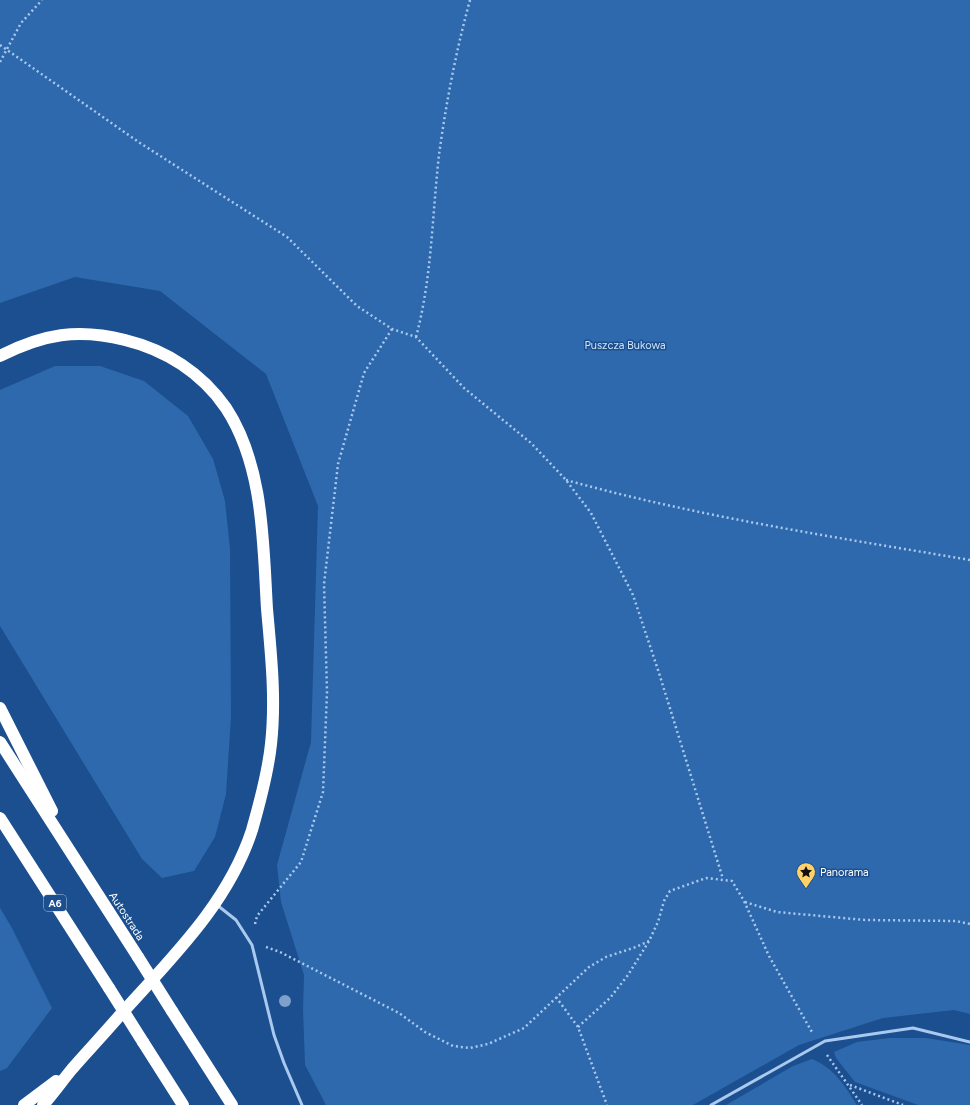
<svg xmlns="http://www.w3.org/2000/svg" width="970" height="1105" font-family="Figtree,sans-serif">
	<rect width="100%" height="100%" fill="#1b4f8f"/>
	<g fill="#2e69ad">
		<path d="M0,0h970v1014l-16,-4 -71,8 -84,27 -106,60h-367l-21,-40 -2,-55 1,-35 -23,-73 -4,-37 34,-123 7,-236 -52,-132 -106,-83 -85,-14 -75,26z"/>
		<path d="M55,366h45l44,15 44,35 25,43 12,42 5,48 1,168 -5,77 -11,43 -21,34 -32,7 -20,-19 -142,-233v-236z"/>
		<path d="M0,908l12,20 40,80 -45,60 -7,3z"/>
		<path d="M889,1038h37l44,7v60h-52l-63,-23 -19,-24 -2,-6 23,-10z"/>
		<path d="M812,1059c22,9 33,27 45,46h-131l67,-39z"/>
	</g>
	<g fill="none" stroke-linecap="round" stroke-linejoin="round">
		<g stroke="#a9c9ee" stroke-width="2.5" stroke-dasharray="2 3" stroke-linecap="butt">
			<path d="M0,45l140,98 147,94 70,69 35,23 24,8 48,51 67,55 35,37 25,33 42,82 26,78 64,206"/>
			<path d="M0,62l21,-39 21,-23"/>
			<path d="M416,337c16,-59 16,-121 23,-182 7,-52 17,-104 31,-155"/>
			<path d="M566,480c133,37 269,57 404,80"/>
			<path d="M745,902l32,10 88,8 91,1 14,3"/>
			<path d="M255,924l2,-8 44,-54 22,-70 4,-100 -3,-108 14,-120 26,-91 28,-44"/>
			<path d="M266,947l14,5 119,61 26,19 28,14 17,2 18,-4 36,-16 65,-61 17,-10 30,-10 13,-6"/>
			<path d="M556,997l22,30 29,78"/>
			<path d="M578,1027l32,-29 18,-23 21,-34 9,-19 6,-21 6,-10 36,-13 26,3 12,20 25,55 44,78"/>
			<path d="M827,1055l35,50"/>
			<path d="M850,1085l53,20"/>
		</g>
		<g stroke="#a9c9ee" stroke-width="3">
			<path d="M217,905l19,15 16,25 22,90 10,28 18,42"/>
			<path d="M711,1105l114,-64 88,-13 57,14"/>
		</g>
		<g stroke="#fff" stroke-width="12">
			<path d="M0,356c43,-22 78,-28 125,-16 41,10 77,33 101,68 38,58 37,135 41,201 4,45 9,90 4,135 -3,29 -11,58 -19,86 -25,77 -86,133 -138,192 -14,16 -28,31 -42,47 -10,12 -19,25 -29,36"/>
			<path d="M0,708l52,103"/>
			<path d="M0,742l138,215"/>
			<path d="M0,818l109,170"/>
			<path d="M172,1011l60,94"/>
			<path d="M143,1042l40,63"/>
			<path d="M24,1105l32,-24"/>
		</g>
		<g stroke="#fff" stroke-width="12">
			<path d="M138,957l34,54"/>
			<path d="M109,988l34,54"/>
		</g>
	</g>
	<circle fill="#7ea0ca" cx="285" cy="1001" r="6"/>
	<defs>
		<symbol id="sight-pin" viewBox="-11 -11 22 30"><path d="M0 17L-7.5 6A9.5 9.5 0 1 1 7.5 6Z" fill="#ffd166" stroke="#1b4f8f"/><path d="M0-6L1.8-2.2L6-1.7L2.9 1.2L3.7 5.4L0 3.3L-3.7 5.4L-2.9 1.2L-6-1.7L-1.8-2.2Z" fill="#111"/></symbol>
	</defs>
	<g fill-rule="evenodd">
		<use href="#sight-pin" x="795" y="861" width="22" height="30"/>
	</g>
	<g text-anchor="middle" stroke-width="3" stroke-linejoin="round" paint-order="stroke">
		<rect fill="#1b4f8f" stroke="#bbcadd" stroke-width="1" x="44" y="895" width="22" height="16" rx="3"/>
		<g font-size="10" font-weight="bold" fill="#fff">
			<text x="55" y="907">A6</text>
		</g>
		<g font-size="11" fill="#cfe3fa" stroke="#1b4f8f">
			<text x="625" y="349">Puszcza Bukowa</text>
		</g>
		<g font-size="11" fill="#fff" stroke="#1b4f8f" text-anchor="start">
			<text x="820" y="876">Panorama</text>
		</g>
		<g font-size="11" fill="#fff" stroke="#1b4f8f">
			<text transform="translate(127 916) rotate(57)" y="4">Autostrada</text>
		</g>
	</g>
</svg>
